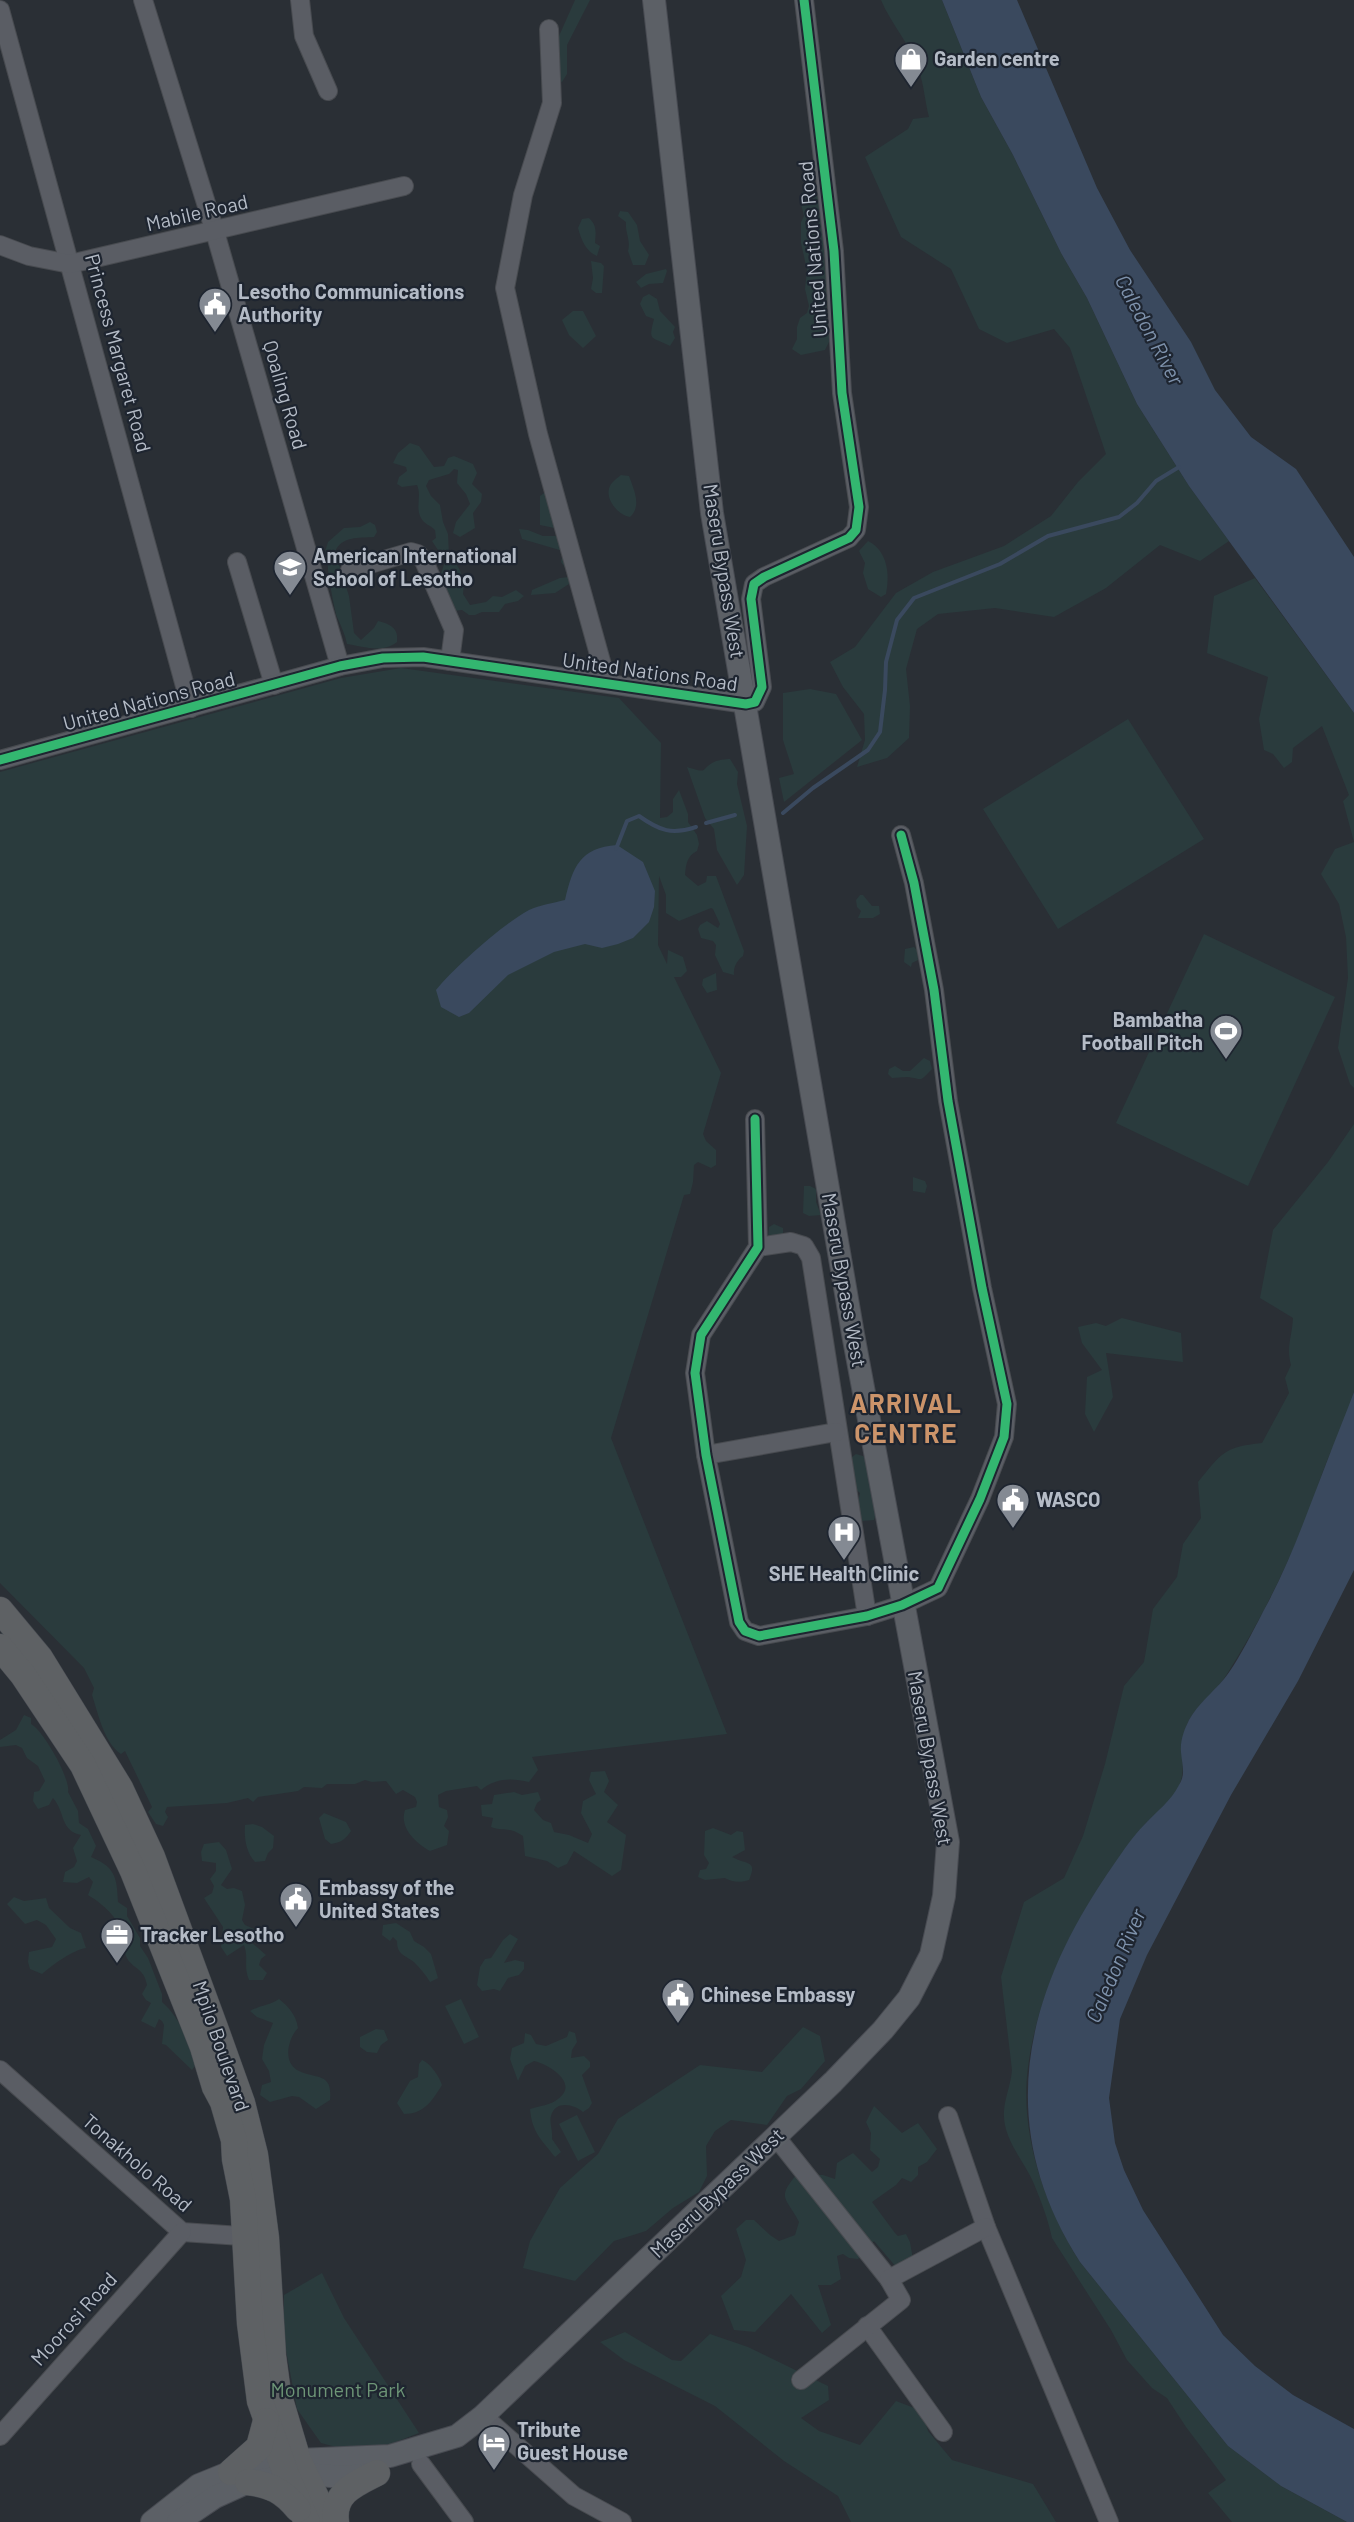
<svg xmlns="http://www.w3.org/2000/svg" width="1354" height="2522" font-family="Barlow,sans-serif">
	<rect width="100%" height="100%" fill="#2a2f35"/>
	<g fill="#2a3b3d">
		<path d="M575,0h15l-23,45v29l-5,8 -7,-3 1,-30 3,-13z"/>
		<path d="M881,0h61l39,97 32,58 48,98 26,45 50,106 52,82 40,55 -29,20 -40,-16 -54,43 -52,29 -59,-9 -57,6 -21,15 -11,40 4,37 -1,32 -22,20 -30,9 8,-27 -1,-26 -21,-27 -13,-25 25,-15 41,-54 37,-21 71,-26 47,-30 27,-34 28,-28 -36,-106 -16,-19 -47,14 -28,-14 -28,-60 -50,-32 -36,-80 43,-28 5,-10 16,-2c-4,-15 -5,-32 -10,-46 -8,-26 -28,-47 -38,-71z"/>
		<path d="M810,191l10,7 2,10 -2,9 7,36 -3,6 4,22 -2,36 7,17 -8,16 -24,5 -9,-6 5,-10v-12l3,-9 7,-5 2,-7 -4,-17 2,-19 -6,-27v-21l3,-6 -4,-16 2,-8z"/>
		<path d="M620,211l8,1 9,13 3,16 9,14 -4,10h-12l-5,-14c3,-11 -3,-18 -2,-29l-8,-6z"/>
		<path d="M589,218c8,7 7,15 6,25l5,3 -3,10c-11,-4 -16,-17 -19,-28l4,-9z"/>
		<path d="M591,261l10,2 3,3 -2,27h-6l-5,-4 2,-11z"/>
		<path d="M666,269l1,2 -4,12 -14,1 -8,4 -5,-6 10,-8z"/>
		<path d="M649,294l8,5 3,12 15,16 -2,5 2,6 -5,8c-19,-10 -22,-4 -16,-27l-8,-3 -6,-12 3,-7z"/>
		<path d="M573,311h10l13,25 -13,12 -14,-13 -7,-15z"/>
		<path d="M410,443l9,3 15,21 10,-1 4,-8 6,-2 19,8 4,9 -5,11 10,10 -1,8 -8,11 2,15 -15,9 -7,-4 3,-11 14,-18 -4,-10 -9,-11 1,-13 -4,-1 -5,5 -20,6 -3,6 5,10 9,9 3,17 5,12 1,21 -9,-2 -8,-12 4,-3 -1,-8c-5,-5 -11,-6 -14,-12 -6,-11 1,-22 -4,-33l-15,2 -5,-3 2,-7 8,-6 -1,-4 -13,-4 5,-10z"/>
		<path d="M621,475l8,1c5,14 13,30 1,41 -12,-2 -26,-18 -20,-31 2,-4 7,-8 11,-11z"/>
		<path d="M544,493l5,1 10,35 -19,-4v-29z"/>
		<path d="M370,522l5,3 2,7 -3,5c-15,1 -33,-1 -39,15l14,44 5,37 7,7 13,-12 4,-7c12,3 21,7 19,21 -15,12 -35,4 -50,2 -2,-10 -6,-18 -10,-27 -2,-5 -10,-46 -9,-51l-5,-8 5,-16 16,-14 16,-1z"/>
		<path d="M519,529l9,1 15,6h13l10,9 2,27 -7,-10 2,-11 -41,-12z"/>
		<path d="M868,541c20,10 22,34 18,53l-5,3 -13,-8 -5,-16 2,-10 -6,-12z"/>
		<path d="M449,559c12,5 16,22 14,35l7,11 16,-3 7,-6 9,1 14,-7 8,6 -6,5 -13,3 -6,8h-17l-7,3h-6l-7,-5 -9,1 -5,-19 -9,-12 6,-19z"/>
		<path d="M569,577v7l-14,9 -24,2 1,-5 28,-12z"/>
		<path d="M1255,578l99,135v129l-11,-41 6,-6 -27,-69 -29,22 -1,14 -8,6 -11,-14 -9,-4 -5,-31 9,-42 -61,-24 7,-57z"/>
		<path d="M401,668l218,30 42,45 -1,75 7,-1 6,-5v-13l6,-9 9,24v8l9,13 2,9 -2,7c-10,5 -11,13 -12,24l13,11 8,-4 1,-6h9l28,75 -1,5c-6,4 -10,12 -9,19l-11,-3 -8,-17 1,-10 -3,-4 -12,-3 -3,-9 2,-4 7,-4 11,7 2,-4 -7,-15 -2,-1 -32,13 -13,-8v-18l-7,-19 -1,69 9,19 1,-14 15,7 4,14 -6,6h-7l47,96 -18,61 3,7 10,9v15l-5,3 -13,-6 -4,3 -1,17 -3,12 -6,1 -73,243 116,296 -195,23 6,13 -9,12c-18,-4 -33,-4 -48,8l-4,-4 -31,5 -8,4 1,12 8,3 1,7 -4,9 5,5 -2,14 -17,6c-14,-8 -31,-23 -25,-41l11,-3 1,-5 -2,-5 -12,-7 -7,4 -10,-13 -14,1 -7,-2 -10,4h-28l-5,4 -18,-1 -6,4 -40,6 -5,5 -5,-4 -21,5 -60,4 -2,5 3,5 -5,9 -7,-2 -8,-12 4,-5 -27,-56 -4,3c-17,-11 -23,-41 -29,-59l2,-7 -10,-20 -84,-85v-811l341,-94z"/>
		<path d="M810,689l26,5 26,46 -78,62 -5,-24 15,-4 -11,-34v-47z"/>
		<path d="M1128,719l76,120 -146,90 -75,-120z"/>
		<path d="M730,759l8,13 -1,12 10,42 -3,49 -7,10 -20,-35 -3,-21 -9,-11 -18,-51c23,7 12,3 27,-5 4,-2 11,-3 16,-3z"/>
		<path d="M1354,842v246l-4,-4 -12,-36 10,-70 -2,-41 -7,-33 -18,-30 14,-25z"/>
		<path d="M860,895h3l9,11h7l1,8 -7,4h-15l3,-7 -4,-4 -1,-7z"/>
		<path d="M1204,934l131,63 -87,189 -132,-63z"/>
		<path d="M914,947l3,3 1,10 -6,3 -1,4 -7,-5 1,-13z"/>
		<path d="M716,973l1,17 -10,3 -5,-8 1,-6z"/>
		<path d="M924,1058l6,3 2,8c-14,14 -7,10 -25,8 -5,0 -10,1 -15,1l-4,-4 1,-5 6,-3 8,5h7z"/>
		<path d="M1354,1124c0,62 0,124 0,187 0,25 0,56 0,80 -4,23 -18,48 -27,70 -8,19 -13,39 -21,58 -22,54 -48,106 -79,155 -11,18 -29,29 -39,48 -13,27 3,48 -13,71 -8,12 -20,21 -30,31 -11,12 -21,26 -30,39 -42,59 -78,133 -87,204 -9,66 17,140 52,195l148,184 53,40 66,36h-115l-24,-29 18,-13 -40,-53 -19,-29 -15,-10 -25,-28 -16,-30 -59,-92c-4,-19 -11,-37 -18,-54 -10,-24 -32,-45 -30,-73 1,-14 7,-27 8,-41l-11,-93 23,-75 40,-24 19,-42 22,-72 19,-78 20,-24 9,-53 24,-32 6,-33 18,-26 -3,-36c24,-29 25,-35 64,-39l27,-50 -4,-15 6,-13c-5,-18 1,-28 2,-47l-33,-20 13,-68 55,-68z"/>
		<path d="M913,1177l12,4 2,5 -2,7 -12,-2z"/>
		<path d="M804,1186h6l6,3v13l5,13 -12,1 -6,-3z"/>
		<path d="M774,1224l9,4v9h-15l1,-10z"/>
		<path d="M1122,1318l59,15 2,29 -77,-9 7,44 -19,35 -9,-18 2,-37 15,-7 -20,-27 -4,-16 18,-4 10,3z"/>
		<path d="M856,1454l7,2 12,13 -5,22 7,8 1,9 -4,12 -12,1 -4,-18 2,-10 -12,-11 3,-24z"/>
		<path d="M24,1715l7,3v6c12,6 40,55 37,68l10,19 1,12 9,6 8,17 -5,11c24,10 26,20 27,45l9,6v8l13,22v8l8,12 14,36v8c18,16 27,39 35,61l-5,7 -26,-25 -4,-1 2,-19 -2,-4 -3,-2 -4,9 -14,-7 10,-18 -5,-3 -4,-6 5,-9c-3,-16 -11,-15 -19,-25 -6,-10 -5,-21 -8,-31 -4,-14 -20,-27 -32,-34l5,-13 -4,-5 -12,6 -14,-1 2,-10 9,-5 3,-6 -4,-13 8,-13c-21,-4 -16,-24 -28,-37l-4,7 -11,4 -5,-8 1,-9 5,-1 6,-10 -7,-15 -11,-8 -5,-10 -6,-3 -16,2v-7l16,-10z"/>
		<path d="M605,1771l4,10 -5,11 14,13 -11,17 19,13 -5,35 -9,6 -38,-25 -7,13 -9,4 -11,-7 -22,-5 -2,-20c-15,-10 -18,-4 -32,-9l2,-9 -11,-2 -1,-11 11,-1 2,-9 20,-3 8,3 16,-3 3,8 -4,3 -3,7 9,10 8,3 3,9 15,3 19,8 4,-9 -11,-21 2,-12 13,-7 -7,-14 2,-8z"/>
		<path d="M324,1813l22,9 5,9c-6,9 -10,11 -20,13l-6,-5 -6,-21z"/>
		<path d="M253,1824l9,3 12,9 -1,12 -5,5 -3,8 -10,1c-9,-10 -11,-24 -10,-37z"/>
		<path d="M713,1828l18,7 6,-4 6,1 2,18 -13,7c15,8 26,3 17,23 -8,3 -18,2 -24,-2l-20,2 -7,-3 2,-7 6,-1 3,-6 -5,-8 1,-24z"/>
		<path d="M219,1842l7,8 6,19 -11,16 6,4 7,-1 8,3 3,14 -3,15 3,5 9,4 1,4 -4,9 15,13 -5,4 -2,6 8,8 -4,7h-14c-6,-15 0,-21 -5,-35l-17,11 -6,-9 2,-20 -19,-29 8,-5 2,-7 -4,-7 6,-8v-8l-14,-2 -1,-9 3,-8z"/>
		<path d="M14,1897l10,4 22,-3 3,10 21,20 11,5 5,15c-13,2 -34,17 -44,26l-12,-5 -2,-7 1,-10 23,-5 4,-8 -10,-14 -9,-5 -12,4 -18,-20z"/>
		<path d="M396,1923l14,9 4,9 10,6 7,7 7,24 -8,4c-4,-7 -10,-14 -16,-20 -9,-7 -17,-7 -17,-21l-4,-4 -3,4 -8,-6 1,-10z"/>
		<path d="M510,1934l8,5 -14,24 11,-3 9,2v7l-5,6 -11,3 -8,13 -6,-2 -12,2 -5,-6 3,-18 5,-8 6,-1 12,-18z"/>
		<path d="M279,1999c10,8 17,16 19,29 -9,9 -16,33 -1,42 18,10 36,1 33,30l-14,9 -17,-12 -7,-1 -22,6 -10,-7 2,-10 9,-3 -2,-11 -7,-12 2,-14 9,-22 -16,-6 -7,-6c10,-6 19,-5 29,-12z"/>
		<path d="M461,1999l18,38 -15,7 -19,-38z"/>
		<path d="M803,2027l17,9 5,25 -24,28 -14,7 -20,29 -36,-5 -16,11 -9,15 1,30 -8,16 -26,16 -27,23 -32,10 -39,40 -52,-13 7,-27 30,-53 38,-34 20,-35 82,-54 62,7z"/>
		<path d="M376,2029l8,1 4,10 -7,5 -4,8 -10,-1 -7,-5v-10z"/>
		<path d="M569,2031l6,2 2,9 -5,8 -1,8 13,-2 6,6v5l-8,8 10,28 -3,5 -6,4c-9,-8 -28,-12 -32,4 -2,5 2,15 1,23l9,13 -6,5c-13,-17 -23,-24 -25,-48 9,-3 21,-4 28,-10 22,-16 -10,-35 -24,-38l-9,5 -7,15 -8,-22 2,-11 12,-5 1,-10 6,2 5,9 10,2 21,-9z"/>
		<path d="M422,2060c9,4 17,16 20,25 -10,16 -18,29 -38,29l-7,-11 13,-22 8,-4 1,-13z"/>
		<path d="M874,2106l28,27 16,-10 19,26 -10,13 -9,5v8l-7,7 -9,-4 -6,7 -24,17 23,31 3,3 8,-2 4,8 4,23 -12,9 -28,-33 -16,18 -9,-1 -6,-4 -6,2 4,23 -10,6h-13l13,40 -9,8 -31,-39 -36,38 -21,-2 -13,-34 20,-19 5,-17 -10,-31 10,-9h8l16,15 9,6 16,-6 4,-13c-13,-25 -23,-23 -2,-48l26,1 12,4 2,-16 16,-10 19,19 6,-5 2,-8 -10,-9 1,-17 -5,-11z"/>
		<path d="M577,2115l18,37 -17,9 -19,-37z"/>
		<path d="M322,2273l22,45 75,115 -31,12 -52,2 -15,-4 -24,-34 -13,-69v-45z"/>
		<path d="M625,2332l47,28 9,1 29,-27 38,13 80,39 1,14 -28,18 18,13 41,14 36,-44 26,10 6,20 24,29 81,24 23,38h-205l-13,-26 -54,-35 -69,-55 -91,-46 -24,-18z"/>
	</g>
	<g fill="#3a495e">
		<path d="M942,0h75l80,188 33,62 61,92 24,48 36,47 45,32 58,88v156l-165,-227 -52,-82 -50,-106 -26,-45 -48,-98 -32,-58z"/>
		<path d="M617,845l26,17 12,29 -1,16 -5,15 -16,16 -15,6 -16,4 -17,-4 -31,8 -46,23 -39,38 -10,4 -18,-10 -5,-17c19,-23 67,-66 93,-80 11,-5 24,-7 36,-10 8,-34 15,-52 52,-55z"/>
		<path d="M1354,1392v178l-56,111 -67,114 -84,160 -27,64 -11,79 6,45 9,27 19,40 80,125 32,31 38,29 61,34v93h-7l-66,-36 -53,-40 -148,-184c-89,-139 -55,-271 34,-398 9,-13 19,-28 30,-39 12,-13 27,-24 35,-40 7,-11 3,-20 2,-33 -1,-11 3,-22 8,-32 9,-16 23,-27 35,-41 14,-17 30,-50 41,-71 25,-46 42,-95 61,-144 9,-24 19,-48 28,-72z"/>
	</g>
	<g fill="none" stroke-linecap="round" stroke-linejoin="round">
		<g stroke="#3a495e" stroke-width="4">
			<path d="M783,813l30,-25 55,-38 12,-18 5,-42 1,-28 11,-42 17,-22 86,-34 48,-28 71,-19 18,-14 19,-22 23,-14"/>
			<path d="M706,823l29,-8"/>
			<path d="M616,849l11,-28 12,-5c21,15 33,19 57,11"/>
		</g>
		<defs>
			<g id="minor">
				<path d="M143,0l72,232 125,434"/>
				<path d="M300,0l4,36 24,55"/>
				<path d="M0,10l191,698"/>
				<path d="M549,29l3,74 -29,92 -18,93 33,146 69,249"/>
				<path d="M0,245l29,11 41,8 334,-78"/>
				<path d="M237,562l37,123"/>
				<path d="M350,570l61,-18 7,2 6,7 30,69 -4,31"/>
				<path d="M0,760l340,-94 43,-8 40,-1 323,47 9,-2 7,-15 -11,-88 3,-15 10,-7 85,-39 7,-8 3,-23 -17,-114 -8,-142 -30,-251"/>
				<path d="M755,1119l3,128 -57,88 -6,38 11,82 33,167 6,9 14,5 108,-20 35,-11 36,-17 42,-89 24,-62 3,-33 -25,-116 -34,-187 -14,-111 -20,-107 -13,-48"/>
				<path d="M758,1247l33,-5 13,4 7,12 56,358"/>
				<path d="M706,1455l130,-23"/>
				<path d="M0,2070l182,162 75,5"/>
				<path d="M948,2116l38,111 123,295"/>
				<path d="M776,2137l113,142"/>
				<path d="M867,2326l76,106"/>
				<path d="M801,2380l100,-80 -12,-21 97,-52"/>
				<path d="M483,2416l91,80 48,26"/>
				<path d="M0,2436l182,-204"/>
				<path d="M421,2464l43,58"/>
			</g>
			<g id="major">
				<path d="M152,2522l47,-37 32,-13 67,-12 92,-4 67,-20 26,-20 350,-334 50,-52 26,-32 22,-43 13,-59 4,-54 -95,-508 -141,-821 -58,-513"/>
				<path d="M178,2522l37,-25 33,-15 57,-8 38,3 30,-3"/>
			</g>
			<g id="highway">
				<path d="M0,1610l40,48 80,130 32,69 66,179 24,67 13,52 11,83 7,118 5,37 20,67 30,62"/>
				<path d="M0,1647l23,28 60,90 50,106 70,176 12,40 8,15 11,38 1,19 8,40 7,124 10,78 27,76 20,45"/>
				<path d="M231,2472l28,-25 7,-26"/>
				<path d="M248,2482c23,3 35,9 50,27"/>
				<path d="M336,2522c-4,-29 19,-38 41,-49"/>
			</g>
		</defs>
		<use href="#minor" stroke="#484b50" stroke-width="20"/>
		<use href="#major" stroke="#484b52" stroke-width="24"/>
		<use href="#highway" stroke="#474b51" stroke-width="27"/>
		<use href="#minor" stroke="#5a5d64" stroke-width="18"/>
		<use href="#major" stroke="#5c6066" stroke-width="22"/>
		<use href="#highway" stroke="#5e6164" stroke-width="26"/>
		<defs>
			<g id="cycleway">
				<path d="M0,760l340,-94 43,-8 40,-1 323,47 9,-2 7,-15 -11,-88 3,-15 10,-7 85,-39 7,-8 3,-23 -17,-114 -8,-142 -30,-251"/>
				<path d="M755,1119l3,128 -57,88 -6,38 11,82 33,167 6,9 14,5 108,-20 35,-11 36,-17 42,-89 24,-62 3,-33 -25,-116 -34,-187 -14,-111 -20,-107 -13,-48"/>
			</g>
		</defs>
		<use href="#cycleway" stroke="#1e2530" stroke-width="13"/>
		<use href="#cycleway" stroke="#33b770" stroke-width="9"/>
	</g>
	<defs>
		<symbol id="shop-pin" viewBox="-11 -11 22 30"><path d="M0 17L-7.5 6A9.5 9.5 0 1 1 7.5 6Z" fill="#848a93" stroke="#1e2530"/><path d="M-5-2.5h2.3a2.7 3.5 0 0 1 5.4 0H5L5.5 6h-11ZM-1.5-2.5h3a1.5 2.3 0 0 0-3 0Z" fill="#fff"/></symbol>
		<symbol id="civic-pin" viewBox="-11 -11 22 30"><path d="M0 17L-7.5 6A9.5 9.5 0 1 1 7.5 6Z" fill="#848a93" stroke="#1e2530"/><path d="M-.6-6.5H3V-4.5H.6V-3L4-1V1h2V6H-6V1h2V-1L-.6-3ZM-1.2 2.5V6h2.4V2.5Z" fill="#fff"/></symbol>
		<symbol id="school-pin" viewBox="-11 -11 22 30"><path d="M0 17L-7.5 6A9.5 9.5 0 1 1 7.5 6Z" fill="#848a93" stroke="#1e2530"/><path d="M0-5L7-2L0 1L-7-2ZM-4 1L0 2.5L4 1V4Q0 6-4 4Z" fill="#fff"/></symbol>
		<symbol id="stadium-pin" viewBox="-11 -11 22 30"><path d="M0 17L-7.5 6A9.5 9.5 0 1 1 7.5 6Z" fill="#848a93" stroke="#1e2530"/><path d="M0-5a6.5 5 0 1 0 0 10a6.5 5 0 1 0 0-10ZM-3.5-1.8h7v3.6h-7Z" fill="#fff"/></symbol>
		<symbol id="hospital-pin" viewBox="-11 -11 22 30"><path d="M0 17L-7.5 6A9.5 9.5 0 1 1 7.5 6Z" fill="#848a93" stroke="#1e2530"/><path d="M-5-5h3v3.5h4V-5h3V5h-3V1.5h-4V5h-3Z" fill="#fff"/></symbol>
		<symbol id="office-pin" viewBox="-11 -11 22 30"><path d="M0 17L-7.5 6A9.5 9.5 0 1 1 7.5 6Z" fill="#848a93" stroke="#1e2530"/><path d="M-6-3h4V-5.5h4V-3h4V5H-6ZM-1-4.5V-3h2v-1.5ZM-6 0V1H6V0Z" fill="#fff"/></symbol>
		<symbol id="hotel-pin" viewBox="-11 -11 22 30"><path d="M0 17L-7.5 6A9.5 9.5 0 1 1 7.5 6Z" fill="#848a93" stroke="#1e2530"/><path d="M-6-4.5h1.5V1H6V5H4.5V3h-9V5H-6ZM-4 0a1.8 1.8 0 1 1 3.6 0ZM.5 0V-2.5h3Q6-2.5 6 0Z" fill="#fff"/></symbol>
	</defs>
	<g fill-rule="evenodd">
		<use href="#shop-pin" x="892" y="40" width="38" height="52"/>
		<use href="#civic-pin" x="196" y="285" width="38" height="52"/>
		<use href="#school-pin" x="271" y="548" width="38" height="52"/>
		<use href="#stadium-pin" x="1207" y="1012" width="38" height="52"/>
		<use href="#civic-pin" x="994" y="1481" width="38" height="52"/>
		<use href="#hospital-pin" x="825" y="1513" width="38" height="52"/>
		<use href="#civic-pin" x="277" y="1880" width="38" height="52"/>
		<use href="#office-pin" x="98" y="1916" width="38" height="52"/>
		<use href="#civic-pin" x="659" y="1976" width="38" height="52"/>
		<use href="#hotel-pin" x="475" y="2423" width="38" height="52"/>
	</g>
	<g text-anchor="middle" stroke-width="4.5" stroke-linejoin="round" paint-order="stroke">
		<g font-size="20" font-weight="bold" fill="#b4bbc6" stroke="#1e2530" text-anchor="start">
			<text x="934" y="66">Garden centre</text>
			<text x="238" y="299">Lesotho Communications<tspan x="238" dy="23">Authority</tspan></text>
			<text x="313" y="563">American International<tspan x="313" dy="23">School of Lesotho</tspan></text>
			<text x="1203" y="1027" text-anchor="end">Bambatha<tspan x="1203" dy="23">Football Pitch</tspan></text>
			<text x="1036" y="1507">WASCO</text>
			<text x="844" y="1581" text-anchor="middle">SHE Health Clinic</text>
			<text x="319" y="1895">Embassy of the<tspan x="319" dy="23">United States</tspan></text>
			<text x="140" y="1942">Tracker Lesotho</text>
			<text x="701" y="2002">Chinese Embassy</text>
			<text x="517" y="2437">Tribute<tspan x="517" dy="23">Guest House</tspan></text>
		</g>
		<g font-size="20" fill="#b4bbc6" stroke="#1e2530">
			<text transform="translate(197 213) rotate(-13)" y="7">Mabile Road</text>
			<text transform="translate(813 249) rotate(-95)" y="7">United Nations Road</text>
			<text transform="translate(118 353) rotate(75)" y="7">Princess Margaret Road</text>
			<text transform="translate(285 395) rotate(74)" y="7">Qoaling Road</text>
			<text transform="translate(724 571) rotate(81)" y="7">Maseru Bypass West</text>
			<text transform="translate(650 672) rotate(8)" y="7">United Nations Road</text>
			<text transform="translate(149 701) rotate(-15)" y="7">United Nations Road</text>
			<text transform="translate(844 1280) rotate(80)" y="7">Maseru Bypass West</text>
			<text transform="translate(930 1758) rotate(80)" y="7">Maseru Bypass West</text>
			<text transform="translate(221 2046) rotate(71)" y="7">Mpilo Boulevard</text>
			<text transform="translate(137 2163) rotate(41)" y="7">Tonakholo Road</text>
			<text transform="translate(717 2193) rotate(-44)" y="7">Maseru Bypass West</text>
			<text transform="translate(74 2319) rotate(-48)" y="7">Moorosi Road</text>
		</g>
		<g font-size="20" fill="#6d9576" stroke="#1e2530">
			<text x="338" y="2397">Monument Park</text>
		</g>
		<g font-size="21" font-style="italic" fill="#7e92ac" stroke="#1e2530">
			<text transform="translate(1149 330) rotate(62)" y="7">Caledon River</text>
			<text transform="translate(1116 1966) rotate(-67)" y="7">Caledon River</text>
		</g>
		<g font-size="26" font-weight="bold" letter-spacing="1.5" fill="#cc946a" stroke="#1e2530">
			<text x="906" y="1413">ARRIVAL<tspan x="906" dy="30">CENTRE</tspan></text>
		</g>
	</g>
</svg>
